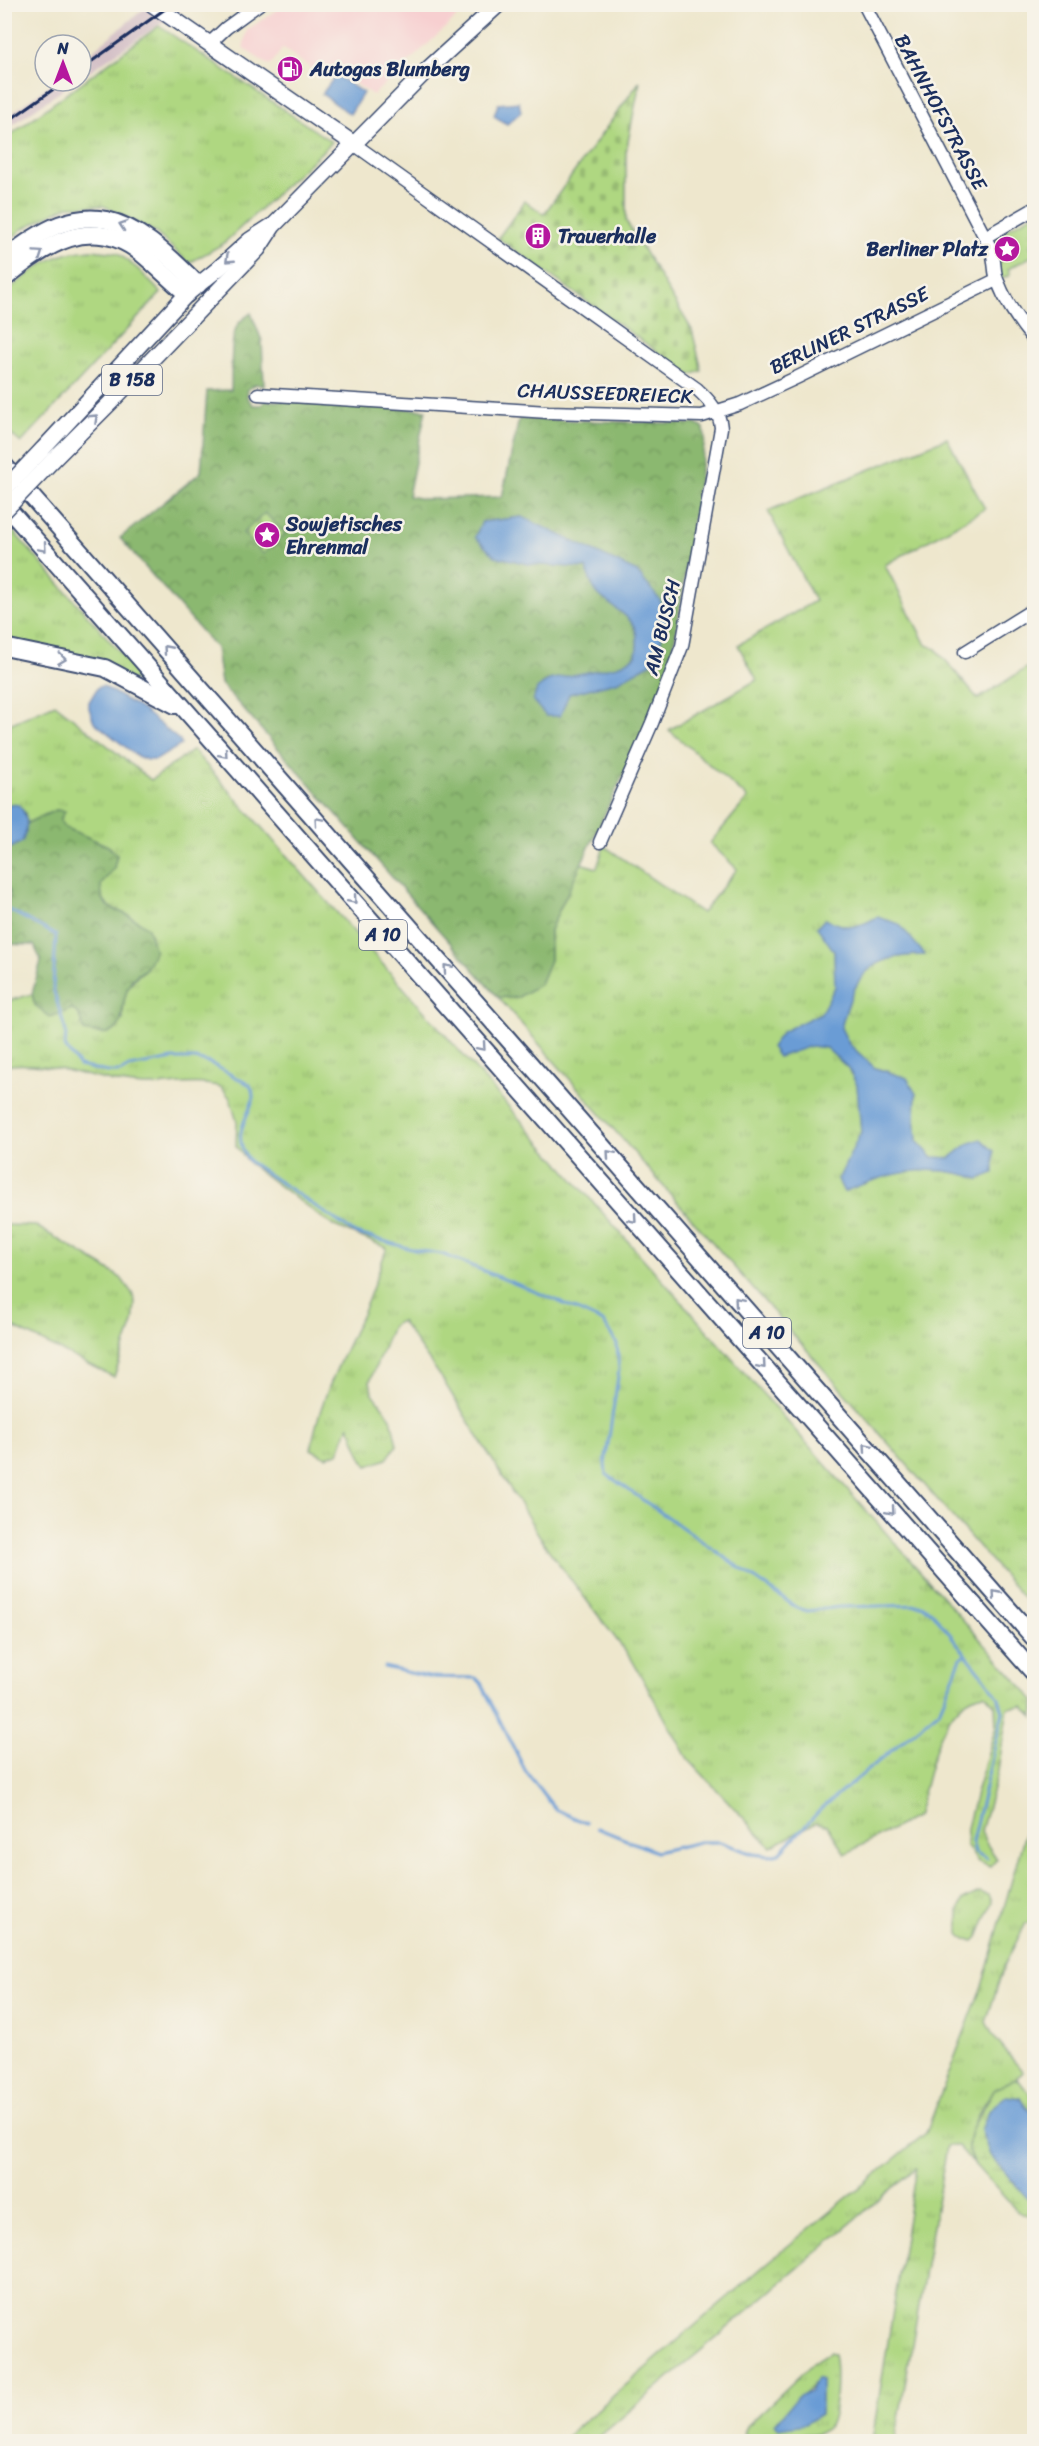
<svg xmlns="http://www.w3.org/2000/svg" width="1039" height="2446" font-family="Sriracha,sans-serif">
	<defs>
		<pattern id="grass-tufts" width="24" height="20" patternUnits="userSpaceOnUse" patternTransform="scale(1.5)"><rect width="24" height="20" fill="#afd781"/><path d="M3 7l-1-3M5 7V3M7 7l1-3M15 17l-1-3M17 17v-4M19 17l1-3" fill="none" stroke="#96b972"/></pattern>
		<pattern id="forest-crowns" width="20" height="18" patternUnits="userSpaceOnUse" patternTransform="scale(1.5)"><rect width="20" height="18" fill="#8bb86f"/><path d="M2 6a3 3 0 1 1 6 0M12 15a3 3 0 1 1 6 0" fill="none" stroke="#71965e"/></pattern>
		<pattern id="wetland-marsh" width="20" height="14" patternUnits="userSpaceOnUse" patternTransform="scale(1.5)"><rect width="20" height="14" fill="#afd781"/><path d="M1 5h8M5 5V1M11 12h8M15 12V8" fill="none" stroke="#96b972"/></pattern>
		<pattern id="cemetery-stones" width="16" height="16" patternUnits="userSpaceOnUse" patternTransform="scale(1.5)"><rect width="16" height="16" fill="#afd781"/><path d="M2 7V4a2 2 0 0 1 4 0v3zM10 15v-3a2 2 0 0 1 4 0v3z" fill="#96b972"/></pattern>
	</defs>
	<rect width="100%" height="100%" fill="#f7f3e8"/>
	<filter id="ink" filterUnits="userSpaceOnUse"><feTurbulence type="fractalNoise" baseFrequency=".0167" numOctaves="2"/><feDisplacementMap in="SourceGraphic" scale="12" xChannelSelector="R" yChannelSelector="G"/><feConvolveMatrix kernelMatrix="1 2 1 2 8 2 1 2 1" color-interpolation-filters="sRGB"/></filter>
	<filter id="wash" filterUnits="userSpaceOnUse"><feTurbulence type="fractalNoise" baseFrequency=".008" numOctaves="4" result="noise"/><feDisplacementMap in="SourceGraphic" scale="24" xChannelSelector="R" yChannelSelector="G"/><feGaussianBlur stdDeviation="1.35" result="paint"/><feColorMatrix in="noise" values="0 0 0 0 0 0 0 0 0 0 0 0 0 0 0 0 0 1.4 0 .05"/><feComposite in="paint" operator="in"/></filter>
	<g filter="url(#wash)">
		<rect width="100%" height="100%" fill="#eee7cd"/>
		<path fill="#f7cfd0" d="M284,5v-1l186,1 -97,90 -39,-25 -7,10 -44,-32 -13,18 -27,-18 4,-18z"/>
		<g fill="#d2bdc5">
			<path d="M149,5h39l-107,72v-17z"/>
			<path d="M55,81h20l-70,49v-12z"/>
		</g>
		<g fill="url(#grass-tufts)" stroke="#658370" stroke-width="1.5" fill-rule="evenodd">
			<path d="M159,26l173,116 -109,102 -34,19 -34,-31 -51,-26h-36l-46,23 -17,16v-106z"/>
			<path d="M1034,214v26l-4,6 4,5v4l-26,14 2,6 -9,4 -9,-37 2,-6z"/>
			<path d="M92,250l26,3 21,17 22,23 -140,150 -16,-14v-136c31,-25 46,-41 87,-43z"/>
			<path d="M947,438l38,71 -100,56 41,80 10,4 42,50 56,-36v947l-536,-613 19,1 33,-38v-30l30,-67 17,5 7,-22 98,67 35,-44 -27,-26 38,-45 -79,-68 88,-50 -19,-35 77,-44 -47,-90zM877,917l47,38c-58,1 -68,20 -83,73l8,16 26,24 15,4 26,22 -1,23 2,24 15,16 18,1 18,-14 11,35c-47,-17 -90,-7 -135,13l-6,-12 23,-48 -4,-47 -9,-17 -22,-20 -15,-2 -29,-14 39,-19 14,-26 -1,-36 -9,-32c23,10 30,11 52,-2z"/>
			<path d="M4,522h1l144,163 -144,-42z"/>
			<path d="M55,704l96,76 42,-30 841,950v17l-11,-11 -15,2 -10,63 -17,60 5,12 11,16 -7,8 -12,-5 -12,-17 1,-17 9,-35 20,-67 -1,-21 -10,-11c-48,6 -56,85 -68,122l-72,38 -17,-28 -12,-4 -45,25 -83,-88 -56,-99 -85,-112 -106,-171 -40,-56 -9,5 -22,55 2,11 19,26 6,27 -10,14 -19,7 -6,-8 -13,-32 -11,27 -12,4 -15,-8c8,-49 31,-91 52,-137 9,-20 16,-43 24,-64l-55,-23 -82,-61 -14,-18 1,-24 -7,-24 -9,-11c-25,-7 -49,-1 -74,-1 -44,-1 -100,-28 -142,-20v-64l27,-8 3,11 37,3 7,7 44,5c0,-24 2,-36 22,-50l-15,-54c-17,-6 -29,-11 -30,-31l14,-17 -6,-22 -44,-19 -4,-7 4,-8 -8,-2 -29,13 -2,-11 -15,-8 -5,2v-80z"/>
			<path d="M5,1225l31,1 65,39 20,13 11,15 3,10 -2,20 -19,54 -109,-54z"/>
			<path d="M1034,1801v121l-8,1 -22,43 -18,56 8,15 29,35c-7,9 -18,10 -27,17 -11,9 -29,44 -28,58 1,6 5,13 7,18l-17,-19h-11l-52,295h-23l44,-273 -322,273 -34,1 212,-183 154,-126 57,-150z"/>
			<path d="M979,1892l10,3 3,7 -14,35 -4,4 -9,-1 -6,-6v-24l4,-10z"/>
			<path d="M830,2352l4,2c3,13 3,65 -7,74 -10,9 -34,6 -46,7 -11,1 -28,5 -38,-1l2,-6 68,-65zM817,2378l4,2v34l-33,-5c10,-14 21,-15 29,-31z"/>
		</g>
		<g fill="url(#forest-crowns)" stroke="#537466" stroke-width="1.5" fill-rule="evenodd">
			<path d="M251,313l11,28 2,45 -8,-2 -8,5 -1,8 6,8h8l5,-4h18l142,9 -18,86 16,3 78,-2 17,-78 176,5 9,4 1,11 -36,239 -119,252v30l-10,24 -23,14 -19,-1 -277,-313 -5,-36 -96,-110 81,-66 6,-81 24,-1c1,-16 -2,-56 8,-67 3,-4 8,-7 12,-10zM522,517l115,55 18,89 -36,20 -51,13 -8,22 -11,-36 69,-14 18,-10c7,-40 -14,-39 -38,-62 -6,-6 -9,-18 -12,-26l-58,-4 -46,-42z"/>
			<path d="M56,810l9,1 -5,9 4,7 44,19 9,9 -3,13 -13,17c0,25 13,22 30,32 6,3 12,7 17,11l7,23c-3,6 -6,12 -9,17 -4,5 -11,7 -15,13 -17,28 5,62 -47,50l-5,-16 -7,-6 -22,8 -15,-12 -3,-11 9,-33 -7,-16 -29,-1v-30l5,-22 -5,-10v-31c11,-7 20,-14 22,-28z"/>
		</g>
		<path fill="url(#wetland-marsh)" stroke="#658370" stroke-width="1.5" d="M1014,2079h4l16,21v17l-14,-19 -30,11 -8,21 8,25 40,46 4,2v14l-16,-5 -43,-47 -7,-17 3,-18 23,-40z"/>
		<g fill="url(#cemetery-stones)" stroke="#658370" stroke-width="1.5">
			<path d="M640,81l-14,71v69l66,109 10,41 -12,4 -192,-137 27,-37 19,13z"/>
			<path d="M265,513l20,21 -22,20 -20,-21z"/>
		</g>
		<g fill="#6a9cd5" stroke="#42669a" stroke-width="1.5">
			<path d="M336,75l27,18 -13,21 -28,-20z"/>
			<path d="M519,102l2,10 -14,12 -13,-8 4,-12z"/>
			<path d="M522,517l115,55 23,28 6,22 -11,39 -36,20 -50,13 -9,22h-14l-13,-15 4,-12 12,-9 69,-14 18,-10c7,-40 -14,-39 -38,-62 -6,-6 -9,-18 -12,-26l-58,-4 -33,-8 -20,-19 7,-15z"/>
			<path d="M103,686l40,24 37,31 1,4 -25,15h-9l-10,-4 -43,-34 -5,-14v-6l9,-15z"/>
			<path d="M10,804l9,1c10,12 9,23 3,37l-17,9v-45z"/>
			<path d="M877,917l22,7 26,31c-58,0 -70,21 -84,73l8,16 26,24 32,10 9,16 -1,23 2,24 15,16 18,1 18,-14 13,-5 13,12v22l-15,6c-48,-17 -90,-7 -135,13l-6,-12 23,-48 -4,-47 -9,-17 -22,-20 -15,-2 -33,11 -7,-10 11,-15 39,-19 14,-26 -1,-36 -17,-24 8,-8c23,10 30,11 52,-2z"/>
			<path d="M1006,2096l14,2 14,19v86l-4,-2 -40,-46 -9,-25 9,-21z"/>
			<path d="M817,2378l4,2v34l-16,10 -26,4 -4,-4 22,-27 13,-6z"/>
		</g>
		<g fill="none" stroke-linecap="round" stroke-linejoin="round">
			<g stroke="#6a9cd5" stroke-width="3">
				<path d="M9,910l47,25 -3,53 13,44 -1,15 14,19 29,6h12l9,-5 44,-8h22l15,4 40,22c14,23 -27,42 0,77l105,71 60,17 27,4 109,44 52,24 14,22 2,26 -14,94 1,10 191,134 10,3 32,-4 83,-2 12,9 50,63 15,21 4,14 -31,129 3,11 12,7"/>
				<path d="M384,1667l44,10 48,1 5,5 45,89 30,38 30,13"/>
				<path d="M597,1828l59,24 43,-10h21l33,12 16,2 10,-2 42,-45 118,-98 22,-53 5,-4"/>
			</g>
		</g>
	</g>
	<g filter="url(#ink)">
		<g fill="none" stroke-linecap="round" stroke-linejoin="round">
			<defs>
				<g id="minor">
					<path d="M864,4l127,245c5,12 2,23 7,33 8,21 22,41 36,58"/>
					<path d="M209,44l17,-16 33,-24"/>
					<path d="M354,144l343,245c12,11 23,23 24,39l-39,218 -30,77 -52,119"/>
					<path d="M985,237l49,-28"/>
					<path d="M258,394l290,18 154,4 38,-12 58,-27 198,-97"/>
					<path d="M965,652l69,-43"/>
				</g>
				<g id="major">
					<path d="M152,4l202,140"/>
					<path d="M42,450l145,-156 31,-25 32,-29 20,-13"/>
					<path d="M53,460l59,-59 146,-152 15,-23 155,-157 71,-65"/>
				</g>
				<g id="highway">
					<path d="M4,260c83,-70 126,-45 194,25"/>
					<path d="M4,279c41,-34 87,-66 137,-26 16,13 30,28 46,41"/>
					<path d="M4,465l1030,1173"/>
					<path d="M4,504l1030,1169"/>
					<path d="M4,647l101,21 70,37"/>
				</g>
			</defs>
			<use href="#minor" stroke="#3b4b6f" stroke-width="15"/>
			<use href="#major" stroke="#3b4b6f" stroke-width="18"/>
			<use href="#highway" stroke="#3b4b6f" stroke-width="20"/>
			<use href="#minor" stroke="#fff" stroke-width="12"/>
			<use href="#major" stroke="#fff" stroke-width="15"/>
			<use href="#highway" stroke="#fff" stroke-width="16"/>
			<g stroke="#1b2f5e" stroke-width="3">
				<path d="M81,69l91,-65"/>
				<path d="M4,124l61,-43"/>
			</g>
			<defs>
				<g id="major-bridge">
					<path d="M4,490l38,-40"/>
					<path d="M4,511l49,-51"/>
				</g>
			</defs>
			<use href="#major-bridge" stroke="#3b4b6f" stroke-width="18" stroke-linecap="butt"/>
			<use href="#major-bridge" stroke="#fff" stroke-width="15"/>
		</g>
		<defs><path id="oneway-chevron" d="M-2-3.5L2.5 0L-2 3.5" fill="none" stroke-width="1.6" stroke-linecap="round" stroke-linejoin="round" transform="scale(1.5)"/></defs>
		<g stroke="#8d97ae">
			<use href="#oneway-chevron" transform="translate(123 225) rotate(-161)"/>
			<use href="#oneway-chevron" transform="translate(39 254) rotate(-34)"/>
			<use href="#oneway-chevron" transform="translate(229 259) rotate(137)"/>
			<use href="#oneway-chevron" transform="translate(94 418) rotate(-43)"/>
			<use href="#oneway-chevron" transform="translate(43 548) rotate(49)"/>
			<use href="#oneway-chevron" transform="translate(167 649) rotate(-131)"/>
			<use href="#oneway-chevron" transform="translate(62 659) rotate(8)"/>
			<use href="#oneway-chevron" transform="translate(224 754) rotate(49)"/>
			<use href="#oneway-chevron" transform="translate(318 821) rotate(-131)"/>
			<use href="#oneway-chevron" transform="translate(353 900) rotate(49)"/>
			<use href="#oneway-chevron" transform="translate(447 968) rotate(-131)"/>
			<use href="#oneway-chevron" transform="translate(482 1047) rotate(49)"/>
			<use href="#oneway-chevron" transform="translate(610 1154) rotate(-131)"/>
			<use href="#oneway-chevron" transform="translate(633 1219) rotate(49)"/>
			<use href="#oneway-chevron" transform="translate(738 1301) rotate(-131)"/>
			<use href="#oneway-chevron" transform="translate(762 1365) rotate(49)"/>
			<use href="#oneway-chevron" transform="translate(867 1447) rotate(-131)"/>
			<use href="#oneway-chevron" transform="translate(891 1511) rotate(49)"/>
			<use href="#oneway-chevron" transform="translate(996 1594) rotate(-131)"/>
		</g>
	</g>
	<defs>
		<symbol id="fuel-disc" viewBox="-11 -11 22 22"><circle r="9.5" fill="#b5179e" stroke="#f7f3e8"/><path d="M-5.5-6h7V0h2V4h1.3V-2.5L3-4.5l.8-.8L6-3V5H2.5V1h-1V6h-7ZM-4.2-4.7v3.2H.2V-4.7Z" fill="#fff"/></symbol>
		<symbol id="building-disc" viewBox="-11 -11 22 22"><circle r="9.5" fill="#b5179e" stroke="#f7f3e8"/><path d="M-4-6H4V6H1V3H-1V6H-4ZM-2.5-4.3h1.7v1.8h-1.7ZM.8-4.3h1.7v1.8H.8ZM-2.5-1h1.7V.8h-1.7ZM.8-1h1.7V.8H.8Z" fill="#fff"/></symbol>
		<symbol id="sight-disc" viewBox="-11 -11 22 22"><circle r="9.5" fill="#b5179e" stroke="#f7f3e8"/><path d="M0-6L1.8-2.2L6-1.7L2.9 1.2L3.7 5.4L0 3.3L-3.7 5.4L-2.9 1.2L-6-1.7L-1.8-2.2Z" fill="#fff"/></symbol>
	</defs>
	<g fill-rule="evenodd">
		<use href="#fuel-disc" x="275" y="54" width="30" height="30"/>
		<use href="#building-disc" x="523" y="221" width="30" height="30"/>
		<use href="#sight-disc" x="992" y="234" width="30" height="30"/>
		<use href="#sight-disc" x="252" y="520" width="30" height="30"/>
	</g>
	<g text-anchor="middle" stroke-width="5" stroke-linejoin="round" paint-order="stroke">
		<g fill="#f7f3e8" stroke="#5d6a87" stroke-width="1.5">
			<rect x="102" y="365" width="60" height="30" rx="4.5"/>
			<rect x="359" y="920" width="48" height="30" rx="4.5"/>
			<rect x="743" y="1318" width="48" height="30" rx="4.5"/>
		</g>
		<g font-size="18" font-weight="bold" fill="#1b2f5e">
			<text x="132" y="386">B 158</text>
			<text x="383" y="941">A 10</text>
			<text x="767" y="1339">A 10</text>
		</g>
		<g font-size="20" font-weight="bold" fill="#1b2f5e" stroke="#f7f3e8" text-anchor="start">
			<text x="310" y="76">Autogas Blumberg</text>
			<text x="558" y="243">Trauerhalle</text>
			<text x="988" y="256" text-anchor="end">Berliner Platz</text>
			<text x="286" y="531">Sowjetisches<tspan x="286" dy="23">Ehrenmal</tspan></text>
		</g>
		<g font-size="20" fill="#1b2f5e" stroke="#f7f3e8">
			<text transform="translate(941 112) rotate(62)" y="7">BAHNHOFSTRASSE</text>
			<text transform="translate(849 330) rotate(-26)" y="7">BERLINER STRASSE</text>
			<text transform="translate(605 393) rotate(2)" y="7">CHAUSSEEDREIECK</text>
			<text transform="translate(662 627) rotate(-76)" y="7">AM BUSCH</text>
		</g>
	</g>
	<rect width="1039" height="2446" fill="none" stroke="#f7f3e8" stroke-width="24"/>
	<g transform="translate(63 63)"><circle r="28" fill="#f7f3e8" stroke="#9fa5b1" stroke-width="1.5"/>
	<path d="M0-4.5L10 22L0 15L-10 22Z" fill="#b5179e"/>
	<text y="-9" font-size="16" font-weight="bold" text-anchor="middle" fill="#1b2f5e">N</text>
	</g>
</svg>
